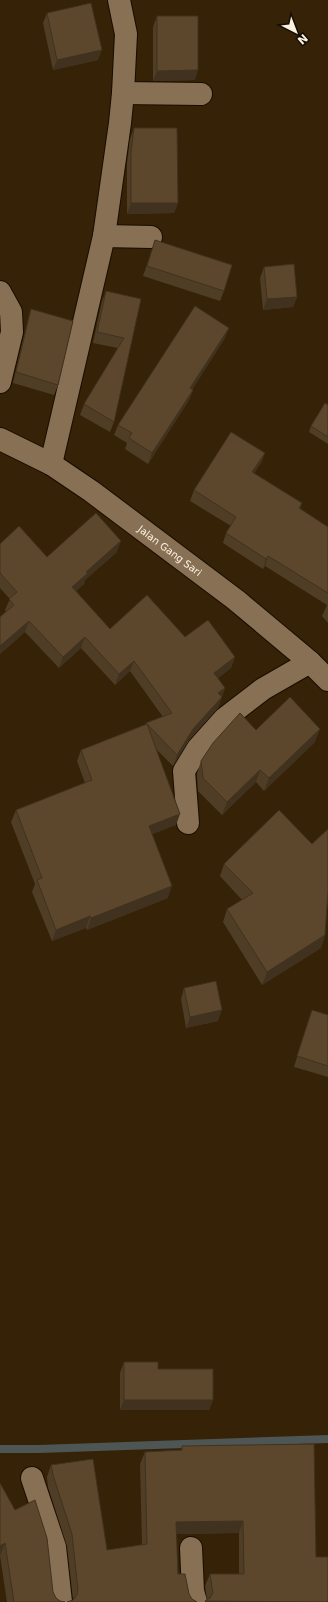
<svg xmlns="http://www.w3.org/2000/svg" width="328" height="1602" font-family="'DejaVu Sans',sans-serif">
	<rect width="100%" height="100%" fill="#352207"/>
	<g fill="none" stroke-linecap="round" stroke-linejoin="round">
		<path stroke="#4d5654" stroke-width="8" d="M0,1449h39l289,-10"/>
		<defs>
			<g id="minor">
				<path d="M123,93l78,1"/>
				<path d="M104,236l47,1"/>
				<path d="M0,292l11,20 1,20 -12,50"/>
				<path id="s1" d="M0,439l51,25 40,27 145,109 74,62 18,18"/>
				<path d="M51,464l53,-228 16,-113 3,-30 3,-59 -7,-34"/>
				<path d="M188,823l-4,-52 14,-23 26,-29 39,-30 47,-27"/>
				<path d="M32,1478l23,69 6,55"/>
				<path d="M191,1548l2,43 3,11"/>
			</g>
		</defs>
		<use href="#minor" stroke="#1a0c00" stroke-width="24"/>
		<use href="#minor" stroke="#877054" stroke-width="22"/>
	</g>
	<g fill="#4f3d26">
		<path d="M47,13l51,47 -45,10 -10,-47z"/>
		<path d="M157,16l38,64 -42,1v-54z"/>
		<path d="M134,128l44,75 -4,10 -47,1v-51l3,-24z"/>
		<path d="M152,250l72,41 -4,10 -77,-25z"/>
		<path d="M264,267l33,30 -4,10 -30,3 -3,-32z"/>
		<path d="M106,291l35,8 -27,123 -4,10 -30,-17 4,-11 34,-56 -25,-5 9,-42z"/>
		<path d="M31,309l27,76 -4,10 -41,-12 15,-64z"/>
		<path d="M225,338l-33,51 1,1 -4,10 -41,64 -23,-15 2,-6 -13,-8 4,-10z"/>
		<path d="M328,405v39l-19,-12 2,-6z"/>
		<path d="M265,453l-4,10 -7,10 48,30 -2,6 28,18v96l-6,-7 5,-11 -62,-39 -2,3 -40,-26 3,-10 5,-7 -41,-25 4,-11z"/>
		<path d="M0,544l47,13 70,-5 -32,28 -1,4 -8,7 34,38 75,8 50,20 -4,11 -13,10 7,10 -7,20 -29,32 -16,26 -17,-17 20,76 -24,9 16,64 -81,32 -1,-2 -34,13 -20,-49 3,-8 -24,-62 5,-12 69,-27 -8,-22 4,-11 64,-25 1,-2 17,-6 -33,-46 -15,14 -34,-37 -22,20 -34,-36 -25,22v-37l6,-6 -1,-1 5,-11 -10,-11z"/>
		<path d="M256,730l59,12 -51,49 -8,-9 -34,33 -24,-24 -1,-17 4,-13z"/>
		<path d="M328,829v67l-3,39 -4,13 -59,37 -39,-63 4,-13 15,-9 -22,-24 4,-12 88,-20z"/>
		<path d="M184,988l34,33 -32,7 -5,-29z"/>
		<path d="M312,1010l16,5v62l-34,-10z"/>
		<path d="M124,1362l34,7 55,31 -4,10h-89v-37z"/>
		<path d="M182,1446l134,111 12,45h-123l2,-2 -2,-14 5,-12h29v-41l-62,1 -104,65 -6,-53 -19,-59 -1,-10 4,-12 56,85 35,-5 -2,-81 5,-12 36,-1z"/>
		<path d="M0,1483l56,115 4,3 5,1h-58l-7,-46z"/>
	</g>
	<g fill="#40321f">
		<path d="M102,50l-4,10 -45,10 4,-10z"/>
		<path d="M198,70l-3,10 -42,1 4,-10z"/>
		<path d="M131,203h47l-4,10 -47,1z"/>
		<path d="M297,297l-4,10 -30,3 4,-11z"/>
		<path d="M229,328l-4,10 -38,60 3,-10z"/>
		<path d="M193,390l-4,10 -41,64 4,-11z"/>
		<path d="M265,453l-4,10 -12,19 3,-10z"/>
		<path d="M121,541l-4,11 -32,28 -1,4 -16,14 4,-11 14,-15z"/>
		<path d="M268,556l-3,10 -2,3 3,-10z"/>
		<path d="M29,621l-4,11 -25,22v-8z"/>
		<path d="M85,637l-4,11 -22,20 4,-11z"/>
		<path d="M235,657l-4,11 -21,15 4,-10z"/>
		<path d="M134,661l-4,10 -15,14 4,-11z"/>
		<path d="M225,688l-7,20 -29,32 -16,26 4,-11 16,-26 25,-36z"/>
		<path d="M320,729l-5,13 -51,49 5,-13z"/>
		<path d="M260,770l-4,12 -34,33 5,-13z"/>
		<path d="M180,814l-4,11 -31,12 4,-11z"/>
		<path d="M172,886l-4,12 -81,32 4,-12z"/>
		<path d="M90,916l-4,12 -34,13 4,-11z"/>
		<path d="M325,935l-4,13 -59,37 5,-13z"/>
		<path d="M222,1010l-4,11 -32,7 4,-11z"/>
		<path d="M124,1400h89l-4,10h-89z"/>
		<path d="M243,1521l-4,12 -67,1 4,-12z"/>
		<path d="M5,1543l-5,13v-10z"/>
		<rect x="205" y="1601" width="39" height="1"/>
	</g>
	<g fill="#5c472c" stroke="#40321f">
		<path d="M91,3l11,47 -45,10 -10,-47z"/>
		<path d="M157,16h41v54l-41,1z"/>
		<path d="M134,128h43l1,75h-47v-50z"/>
		<path d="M155,240l77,25 -8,26 -77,-25z"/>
		<path d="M294,264l3,33 -30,2 -3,-32z"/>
		<path d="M106,291l35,8 -27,123 -30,-18 40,-66 -27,-6z"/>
		<path d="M195,306l34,22 -39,60 3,2 -41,63 -23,-15 3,-5 -14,-8z"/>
		<path d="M31,309l42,12 -15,64 -42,-13z"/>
		<path d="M325,403l3,2v32l-17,-11z"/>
		<path d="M231,432l34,21 -13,19 50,31 -3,5 29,19v66l-60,-37 -2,3 -40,-26 10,-16 -42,-27z"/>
		<path d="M96,513l25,28 -35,31 2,1 -16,14 38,42 37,-34 38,42 23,-17 27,37 -21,16 11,15 -7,5 4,4 -29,32 -16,26 -31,-32 26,-10 -38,-52 -15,13 -34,-37 -22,20 -34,-36 -29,25v-29l14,-12 -5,-6 8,-7 -17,-19v-29l19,-18 28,31z"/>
		<path d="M290,697l30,32 -51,49 -9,-8 -33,32 -24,-24 -2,-17 12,-18 27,-30 16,17z"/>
		<path d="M147,724l33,90 -31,12 23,60 -81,32 -1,-2 -34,14 -19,-50 5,-2 -26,-68 76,-30 -11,-30z"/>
		<path d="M279,810l33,34 16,-15v62l-3,44 -58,37 -40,-63 26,-16 -29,-29z"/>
		<path d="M216,981l6,29 -32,7 -6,-29z"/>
		<path d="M312,1010l16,5v51l-31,-10z"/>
		<path d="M124,1362h34v7h55v31h-89z"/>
		<path d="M314,1444l2,113h12v45l-123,-1 5,-3 3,-5 -3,-19h34l-1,-53 -67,1 2,52h7l4,20 3,5 5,3h-130l6,-2 4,-5 1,-6 -6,-55 -19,-59 -2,-10 42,-6 14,91 40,-6 -2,-92 37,-2v-4z"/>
		<path d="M0,1483l15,27 20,-10 12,38 6,54 3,6 4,3 5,1h-51l-9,-59 -5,3z"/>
	</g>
	<g text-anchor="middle" stroke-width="3" stroke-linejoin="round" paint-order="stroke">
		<g font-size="10" fill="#fdf1e1" stroke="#160e04">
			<text dy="4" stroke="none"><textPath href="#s1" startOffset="204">Jalan Gang Sari</textPath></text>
		</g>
	</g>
	<g transform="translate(296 32) rotate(138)" stroke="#160e04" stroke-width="3" paint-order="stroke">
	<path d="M0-3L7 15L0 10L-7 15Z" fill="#fdf1e1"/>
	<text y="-6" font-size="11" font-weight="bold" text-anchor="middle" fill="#fdf1e1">N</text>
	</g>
</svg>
